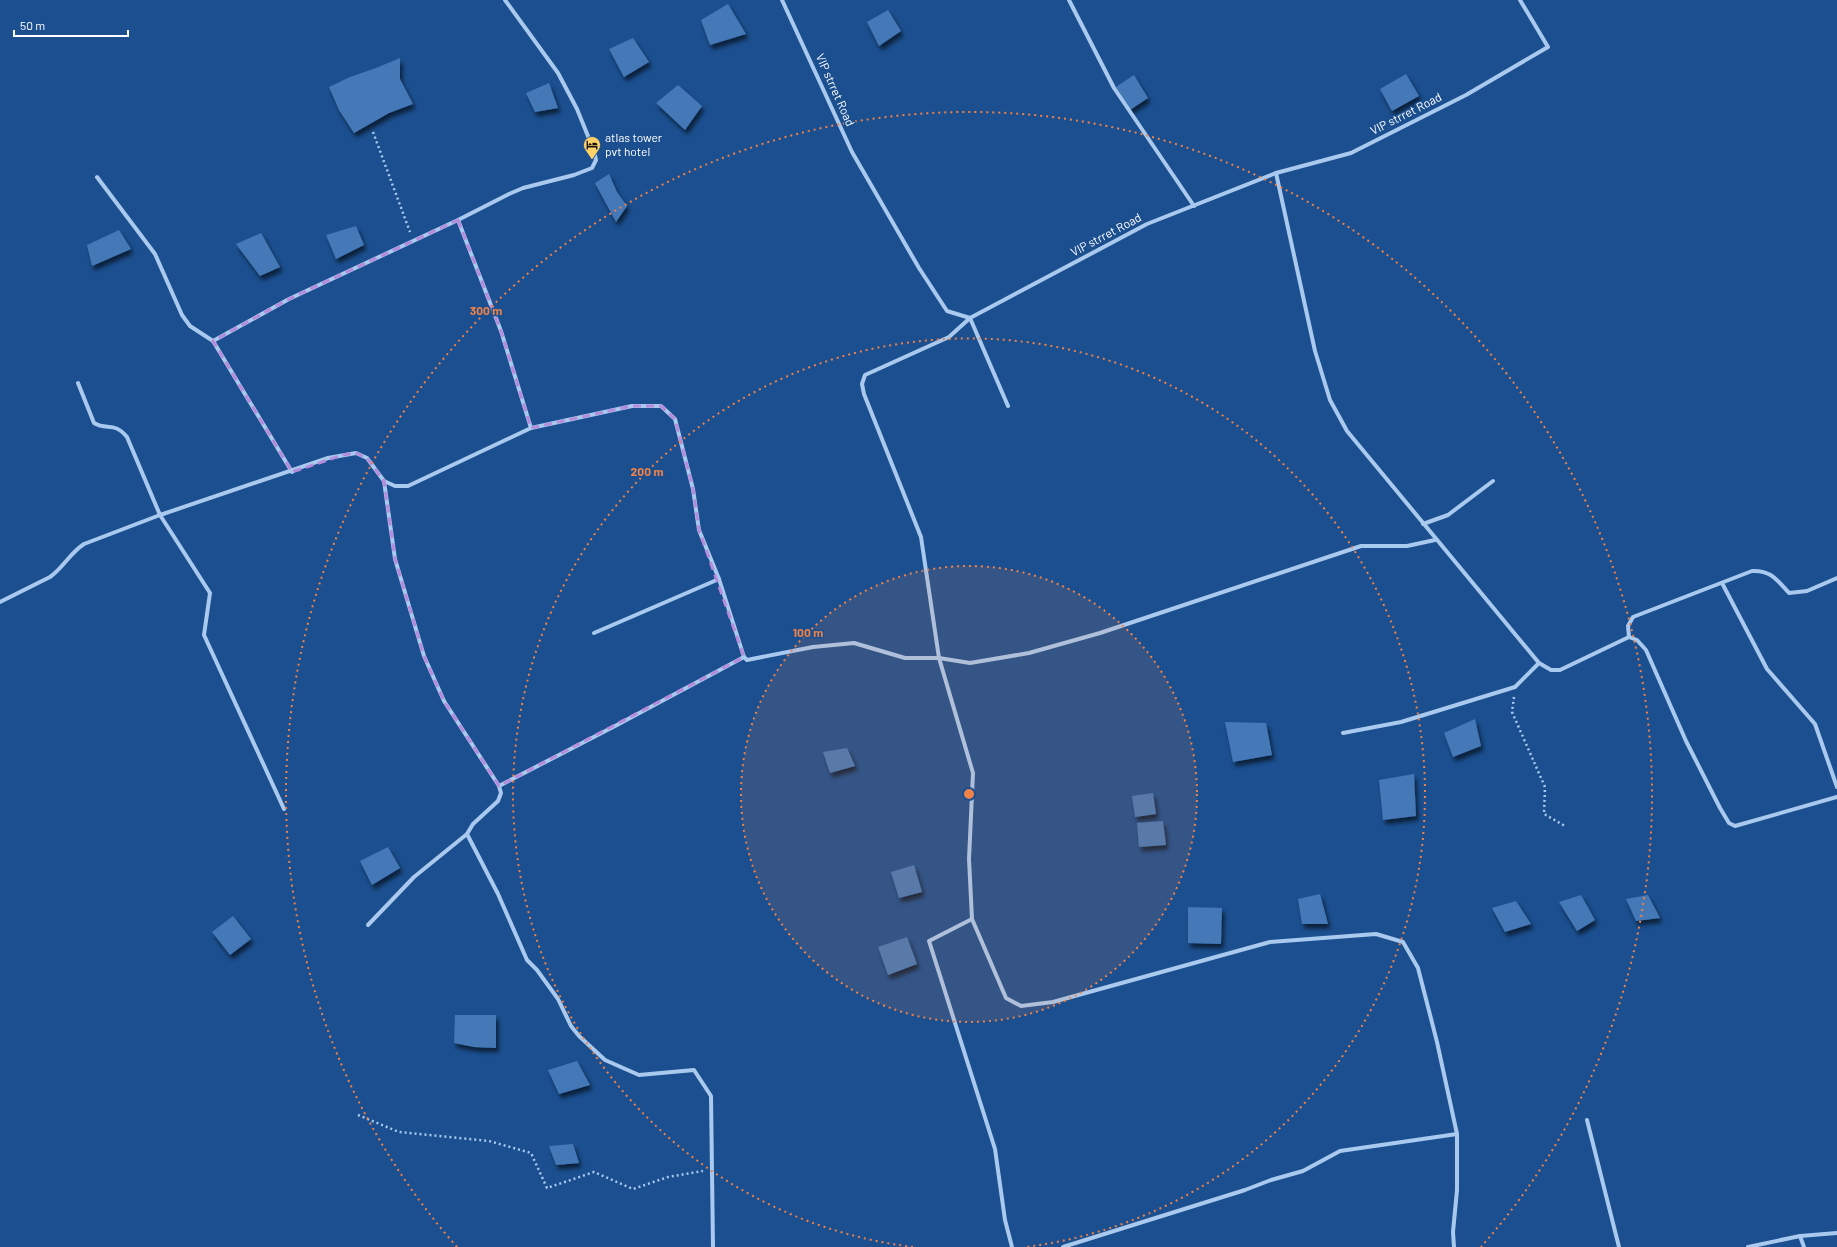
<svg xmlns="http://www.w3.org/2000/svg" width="1837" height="1247" font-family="Barlow,sans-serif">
	<defs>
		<filter id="shadow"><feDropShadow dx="2.5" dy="4.5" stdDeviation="2" flood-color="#0009"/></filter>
	</defs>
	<rect width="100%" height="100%" fill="#1b4f8f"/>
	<g fill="#4478b7" filter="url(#shadow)">
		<path d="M728,4l18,30 -36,11 -9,-25z"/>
		<path d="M888,10l13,21 -22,15 -12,-24z"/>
		<path d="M633,38l16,24 -25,15 -15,-28z"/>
		<path d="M400,58v21l13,25 -24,9 -35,20 -15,-23 -10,-23 21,-10 26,-9z"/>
		<path d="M1406,74l13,22 -27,15 -12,-22z"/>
		<path d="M1134,75l14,23 -18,12 -14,-23z"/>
		<path d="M549,83l9,25 -23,4 -9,-19z"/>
		<path d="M678,85l24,21 -17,24 -29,-27z"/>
		<path d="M609,174l8,18 10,14 -11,16 -21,-39z"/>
		<path d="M356,226l8,19 -28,14 -10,-24z"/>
		<path d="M119,230l12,19 -39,17 -5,-21z"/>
		<path d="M261,233l19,34 -20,9 -24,-32z"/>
		<path d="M1475,719l6,27 -28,11 -9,-24z"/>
		<path d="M1225,722l41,1 6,32 -39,7z"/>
		<path d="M847,748l8,18 -25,7 -7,-21z"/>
		<path d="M1414,774l2,42 -33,4 -4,-40z"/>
		<path d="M1153,793l3,21 -21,3 -3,-21z"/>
		<path d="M1163,821l3,24 -27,2 -2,-24z"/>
		<path d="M388,847l12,21 -28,17 -12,-24z"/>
		<path d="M914,865l8,27 -23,6 -8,-26z"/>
		<path d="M1320,894l8,30h-26l-4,-25z"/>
		<path d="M1581,895l14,25 -18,11 -18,-29z"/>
		<path d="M1648,895l12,23 -24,3 -10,-22z"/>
		<path d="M1516,901l15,23 -26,8 -13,-24z"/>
		<path d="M1188,907l34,1 -1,36 -33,-1z"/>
		<path d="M233,916l18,23 -21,16 -18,-23z"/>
		<path d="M907,937l10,27 -29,11 -10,-28z"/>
		<path d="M455,1015h41v33l-22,-1 -20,-4z"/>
		<path d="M577,1061l13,24 -31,9 -11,-24z"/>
		<path d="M573,1144l6,19 -23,2 -7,-19z"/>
	</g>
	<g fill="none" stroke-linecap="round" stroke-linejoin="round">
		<g stroke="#a9c9ee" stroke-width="2.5" stroke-dasharray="2 3" stroke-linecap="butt">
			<path d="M373,132l37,100"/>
			<path d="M1514,697l-2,15 33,75 -1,27 21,12"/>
			<path d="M358,1115l41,17 90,9 42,12 16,35 47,-16 39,17 35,-12 35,-6"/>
		</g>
		<g stroke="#a9c9ee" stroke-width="4">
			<path d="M782,0l70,152 67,116 28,43 23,7 177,-94 129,-51 75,-20 115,-58 82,-48 -28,-47"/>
			<path d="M1069,0l45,88 80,118"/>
			<path d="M1276,173l39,178 15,49 17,31 192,232 12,7h9l69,-33 8,3 9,10 40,91 34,67 9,15 6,3 102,-29"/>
			<path d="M97,177l58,77 27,61 8,11 23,15 79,131"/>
			<path d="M458,220l43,111 30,97"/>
			<path d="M213,341l76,-42 169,-79 51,-26 14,-6 51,-13 18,-7 4,-8 -2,-9 -17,-42 -19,-36 -53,-73"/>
			<path d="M78,383l16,40c13,8 20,-2 33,14l33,78 50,78 -6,42 80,174"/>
			<path d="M1008,406l-38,-88 -21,19 -84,38 -3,9 2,10 57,143 18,121 34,115 -4,86 3,60 34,79 15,8 32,-4 217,-60 106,-8 27,8 15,26 19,74 20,92v56l-4,42 1,15"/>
			<path d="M384,481l11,78 29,97 20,45 55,85 2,7 -3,8 -25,23 -6,10 31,60 29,66 10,10 21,29 13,27 8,10 26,24 34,15 55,-5 17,26 2,151"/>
			<path d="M1423,524l25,-9 45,-34"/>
			<path d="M1722,583l45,86 48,55 22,63"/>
			<path d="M0,602l50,-25c13,-9 20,-24 34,-33l76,-29 168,-57 28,-5 11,5 17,23 11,5h13l123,-58 101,-22h29l14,13 18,70 6,41 20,49 25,78 3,3 66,-13 41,-4 51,15h34l31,5 59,-10 71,-20 261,-87h46l28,-6"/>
			<path d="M594,633l125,-54"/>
			<path d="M1629,637l-1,-11 5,-9 119,-46c19,-1 25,9 37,22l18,-2 30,-13"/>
			<path d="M1343,733l58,-11 114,-35 24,-24"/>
			<path d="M499,786l118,-61 127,-68"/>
			<path d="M972,919l-43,22 66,208 10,71 7,27"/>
			<path d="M368,925l46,-48 53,-43"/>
			<path d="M1587,1120l32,127"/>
			<path d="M1800,1236l4,11"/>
			<path d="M1063,1247l182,-57 26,-10 32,-9 37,-20 117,-17"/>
			<path d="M1748,1247l52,-11 37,-3"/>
		</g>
	</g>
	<path fill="none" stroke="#b68bdc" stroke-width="3" stroke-dasharray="8 5" stroke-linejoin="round" d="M458,220l43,111 30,97 101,-22h29l14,13 18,70 6,41 45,127 -245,129 -55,-85 -20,-45 -29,-97 -11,-78 -17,-23 -11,-5 -13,2 -51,17 -79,-131 76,-42z"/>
	<circle cx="969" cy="794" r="228" fill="#ee8249" fill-opacity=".12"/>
	<g fill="none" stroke="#ee8249" stroke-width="2" stroke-dasharray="2 4">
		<circle cx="969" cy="794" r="228"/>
		<path d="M913 1247A456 456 0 1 1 1025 1247"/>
		<path d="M457 1247A683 683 0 1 1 1481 1247"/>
	</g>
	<defs>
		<symbol id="hotel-pin" viewBox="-11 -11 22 30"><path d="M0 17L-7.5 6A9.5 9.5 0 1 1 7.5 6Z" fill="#ffd166" stroke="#1b4f8f"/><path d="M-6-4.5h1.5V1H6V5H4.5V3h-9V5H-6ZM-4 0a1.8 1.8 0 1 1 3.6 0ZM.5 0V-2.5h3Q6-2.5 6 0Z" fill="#111"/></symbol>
	</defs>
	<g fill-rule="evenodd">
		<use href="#hotel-pin" x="582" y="135" width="20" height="27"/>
	</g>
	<g text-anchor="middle" stroke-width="3" stroke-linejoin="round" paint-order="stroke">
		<g font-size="12" fill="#fff" stroke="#1b4f8f">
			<text transform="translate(835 90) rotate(66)" y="4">VIP strret Road</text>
			<text transform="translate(1406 114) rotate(-27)" y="4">VIP strret Road</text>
			<text transform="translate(1106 235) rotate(-28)" y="4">VIP strret Road</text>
		</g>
		<g font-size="12" fill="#fff" stroke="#1b4f8f" text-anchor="start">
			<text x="605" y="142">atlas tower<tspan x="605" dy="14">pvt hotel</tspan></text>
		</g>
	</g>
	<circle cx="969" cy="794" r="6" fill="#ee8249" stroke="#1b4f8f" stroke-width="2"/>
	<g font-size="12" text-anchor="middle" font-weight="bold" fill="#ee8249" stroke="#1b4f8f" stroke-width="3" stroke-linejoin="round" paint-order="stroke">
		<text x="486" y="315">300 m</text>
		<text x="647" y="476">200 m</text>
		<text x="808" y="637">100 m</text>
	</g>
	<path d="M14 30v6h114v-6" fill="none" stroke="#ffffff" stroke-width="2"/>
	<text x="20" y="30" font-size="12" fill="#ffffff" stroke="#1b4f8f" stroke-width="3" paint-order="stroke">50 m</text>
</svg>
